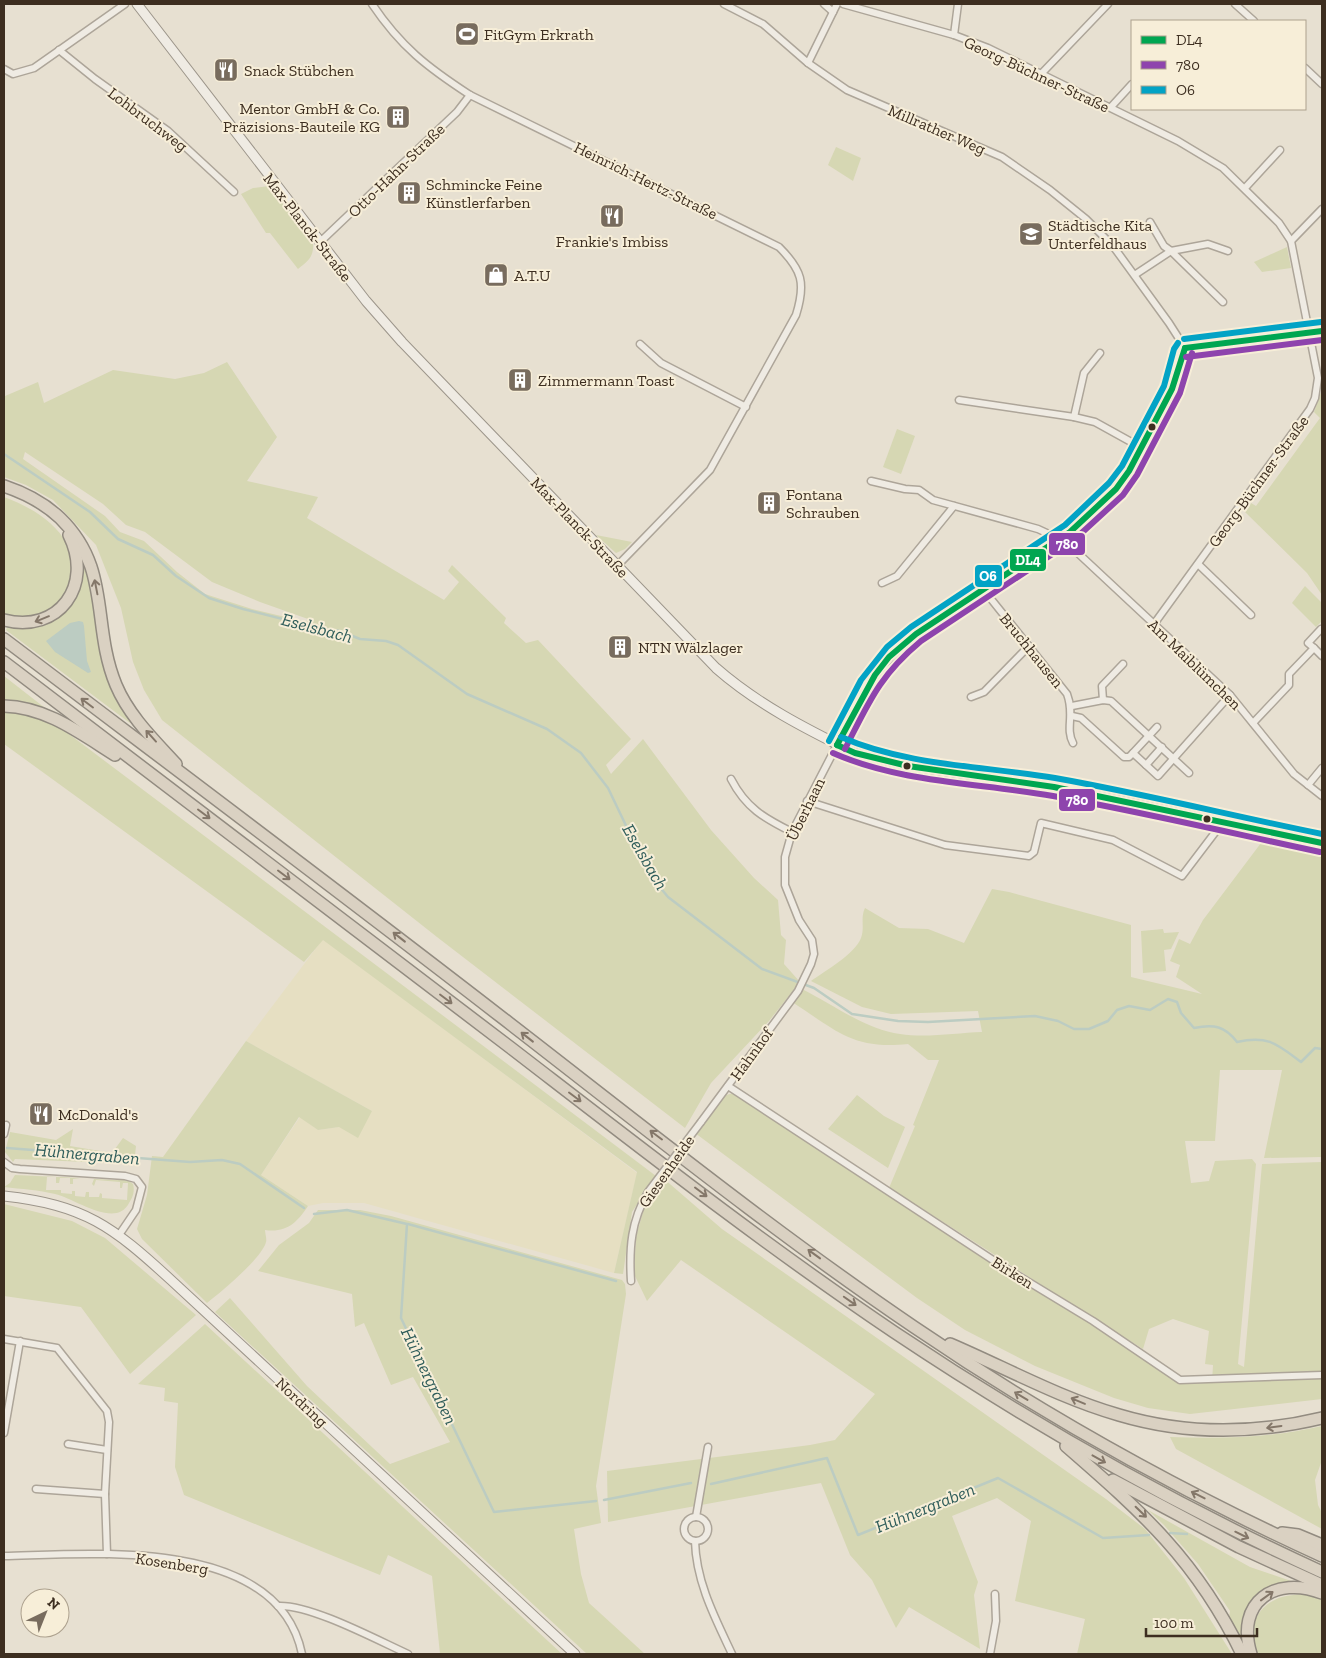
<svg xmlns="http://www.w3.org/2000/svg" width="1326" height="1658" font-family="'Zilla Slab',serif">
	<rect width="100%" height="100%" fill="#e7e0d1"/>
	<path fill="#e6dfc2" d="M323,939l314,234 -23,100 -250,-70h-41l-15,3 -47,-31 39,-58 18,13 21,-3 33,-16 -126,-70z"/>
	<g fill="#d6d7b3" fill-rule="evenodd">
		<path d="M836,147l25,11 -8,23 -25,-16z"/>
		<path d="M269,186l44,57c1,14 -5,18 -15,26l-28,-36h-4l-25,-39 12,-6z"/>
		<path d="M1287,247l4,21 -29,4 -8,-10z"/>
		<path d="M227,362l50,75 -30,44 71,16 -11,21 137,82 15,-18 -11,-11 4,-6 54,53 -2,5 22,20 12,-3 93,99 -25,26 5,9 32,-35 68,91 43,48 24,22 3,35 5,5 -2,24 16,18 -31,39 -58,62 -26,45 -248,-191 -275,-217 -18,-30 -11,-28 -12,-54 -25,-63 -43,-45 -27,-15 -22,-8v-84l1,3 33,-14 6,21 69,-33 62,9 29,-6zM25,452l78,52 23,21 19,7 67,50 48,20 48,17 -2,3 -54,-13 -47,-15 -28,-22 -33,-31 -24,-9 -15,-16 -82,-57z"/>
		<path d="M1322,390v205l-15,-22 -62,-61 6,-9 5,3 64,-88 -6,-6z"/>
		<path d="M897,429l18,7 -14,38 -18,-7z"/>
		<path d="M4,497c24,9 50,23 63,47 17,33 -4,64 -37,74 -7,2 -18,0 -26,-1z"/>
		<path d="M596,535l36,7 -7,7 -9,4z"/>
		<path d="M84,555l16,77 33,88 -3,3 -124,-93 2,-4 50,-11z"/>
		<path d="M1305,586l17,17v18l-6,6 -24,-24z"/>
		<path d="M4,676l50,39 -13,-7 -37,-7z"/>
		<path d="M4,710l31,5 26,13 595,448 -24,36 -9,62 -9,-1 23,-101 -314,-232 -19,22 -300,-218z"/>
		<path d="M1261,843l61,13v301l-58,1 18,-88h-62l-5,71h-30l6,42 18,-2 6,-20 37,-2 4,5 -18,200 6,3 18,-203 60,-2v237l-132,15 -42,-6 -34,-10 -79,-32 -70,-36 -48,-32 -222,-165 31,-38 8,-2 351,226 94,65 33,-2 1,-17 -8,-1 4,-33 -36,-12 -24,10 -6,20c-85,-52 -168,-108 -254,-161l26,-62 -2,-1 26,-65h-11l-20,-16c-56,6 -72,-14 -116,-42l10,-13c30,15 65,41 98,45 26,4 56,-1 82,-2l-4,-21 -87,3 -29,-7 -51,-26c14,-10 44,-27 50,-43 4,-10 -1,-20 4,-30l34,20 29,1 36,14 28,-54 17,3 122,33v52l71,17 -26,-17 4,-12 -10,-4 9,-22 11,5 13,-24z"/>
		<path d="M1163,929l1,4 15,-1 -8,17 -7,1 2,21 -23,2 -2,-42z"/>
		<path d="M246,1041l126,70 -14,27 -19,-11 -21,3 -19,-13 -38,58 47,31c-11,17 -22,27 -43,24 0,3 2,9 1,12 -4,16 -45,50 -59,61l-65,-64 -5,-10 10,-34 5,-39 11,1z"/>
		<path d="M857,1095l27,21 21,11 -17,41 -60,-39z"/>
		<path d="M73,1129l-3,17 42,7 11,-15 13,8 -2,18 -119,-5 -2,3 -8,-10 5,-20 46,8z"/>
		<path d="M15,1175l65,3 -7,1v5h-3v-6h-10l-1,5h-3v-6h-9l-1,13h15v3l11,1v-3h3v5l10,1 1,-5h3v5h10l1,-4 2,1v4l25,2 1,-17h-5l-1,5h-2v-6l-24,-2 -2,6 -2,-2 2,-5 22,1 1,-2 12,3 4,3c2,7 0,13 -4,19 -13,26 -53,-4 -74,-9 -16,-4 -34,-5 -51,-7l6,-4z"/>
		<path d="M663,1178l59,51 384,270 39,30 39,49 48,76h-155l8,-35 -70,-18 16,-80 -34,-23 -45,18 26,66 -4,13 6,54 -71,-42 -13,21 -24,-48 -22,-25 -29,-72 -213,39 -1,-51 203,-26 25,-5 40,-46 -194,-134 -34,41 -13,-27 2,-37 10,-36z"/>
		<path d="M4,1204l68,17 33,17 91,77 -66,59 -49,-67 -77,-11z"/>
		<path d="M318,1210h42l31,6 231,64 3,4 1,10 -30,192 5,37 -27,6 7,45 8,29 56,51h-58l-372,-342 15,-14 77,88 83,78 60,-22 -37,-65 -22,8 -27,-62 -9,4 -3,-33 -94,-23 21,-26 30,-22z"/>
		<path d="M205,1324l357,330h-122l-8,-78 -44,-21 -8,20 -196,-80 -9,-28 3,-64 -14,-2 1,-13 -27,-4z"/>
		<path d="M1322,1426v34l-7,20 3,25 4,8v16l-146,-80 -6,-12c52,2 101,1 152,-11z"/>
		<path d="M1148,1510l102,57 41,14c-33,11 -55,31 -48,68l-14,-32 1,-6 -32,-47 -34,-39z"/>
		<path d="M1306,1593l16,6v55h-65c-12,-23 -1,-49 25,-57 7,-2 16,-2 24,-4z"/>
	</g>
	<path fill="#bcccc2" d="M79,621l4,1 1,4 3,35 4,11 -3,1 -33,-21 -9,-11 24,-18z"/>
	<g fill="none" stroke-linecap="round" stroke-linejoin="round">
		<g stroke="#bcccc2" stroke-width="2.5">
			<path d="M4,454l86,58 28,27 35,16 23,21 33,22 34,11 75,19 22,3 20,8 26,2 12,4 69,49 80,35 34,24 27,35 34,71 12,21 14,17 94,72 52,19 38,26 46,7 30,1 107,-6 23,5 16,8h15l19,-8 9,-11 12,-4 21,4 18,-11 9,3 4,11 13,15c20,-4 31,-2 43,14 31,-7 40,2 64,20l14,-14 7,1"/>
			<path d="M7,1148l183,14 32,-2 18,4 64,44"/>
			<path d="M314,1214l33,-4 60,14 -6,94 93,194 102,-11"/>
			<path d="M408,1224l208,57"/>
			<path d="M711,1484l116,-26 31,77 140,-57 105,60 46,-3"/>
			<path d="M604,1500l87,-17"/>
			<path d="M1170,1533l17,1"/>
		</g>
		<defs>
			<g id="street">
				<path d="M372,4c29,43 55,63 98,91l309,152c23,23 27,36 17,68l-86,155 -93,96"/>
				<path d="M724,4l39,20 45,39 39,27 155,67 48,33 36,29 27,27 56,77 16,25 137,-17"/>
				<path d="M824,4l9,8"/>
				<path d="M843,4l111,31 34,13 190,93 45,27 56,55 12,18 27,137 -3,20 -5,11 -156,215"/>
				<path d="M1235,4l19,17"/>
				<path d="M954,35l4,-31"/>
				<path d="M59,50l36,29 73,52 66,61"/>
				<path d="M808,63l29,-59"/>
				<path d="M1305,68l17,16"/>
				<path d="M4,69l9,5 21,-6 91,-64"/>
				<path d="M1042,73l66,-69"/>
				<path d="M1111,107l21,-23"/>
				<path d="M1245,188l35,-38"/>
				<path d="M1150,222l14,24 7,5 52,51"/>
				<path d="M1291,241l31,-32"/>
				<path d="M319,243l138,-131 13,-17"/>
				<path d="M1136,274l35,-23 37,-7 20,7"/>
				<path d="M640,344l21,19 85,44"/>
				<path d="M959,400l115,17 21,5 47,26"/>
				<path d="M1074,417l10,-44 16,-20"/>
				<path d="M871,481l34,8 14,1 14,10 105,29 28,13 164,153 64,79 28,22"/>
				<path d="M1198,564l53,51"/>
				<path d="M882,583l15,-7 57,-70"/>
				<path d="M983,589l84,105c8,21 -2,34 6,49"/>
				<path d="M1314,648l-6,-5 13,-14"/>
				<path d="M971,697l13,-5 45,-46"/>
				<path d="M1103,700l-1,-14 21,-22"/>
				<path d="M1072,706l31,-6 8,1 78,72"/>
				<path d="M1072,716l9,2 43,39h5l4,-4"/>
				<path d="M1253,723l36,-38v-11l25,-26 8,8"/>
				<path d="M1157,727l-24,26 25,23 72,-81"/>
				<path d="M1146,765l16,-18"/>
				<path d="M731,779c15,29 33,39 61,53"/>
				<path d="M1308,785l14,-17"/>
				<path d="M807,801l138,44 84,11 5,-4 7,-29 72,17 69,36 41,-54"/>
				<path d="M728,1086l271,178 94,57 87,59 142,-5"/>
				<path d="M701,1122l97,-131 13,-27 3,-10 -2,-14 -13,-20 -14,-35v-28l7,-25 45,-87"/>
				<path d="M4,1134l2,-9"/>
				<path d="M4,1162l8,6 8,1 105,7 11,3 6,8 -6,23 -17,25"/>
				<path d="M631,1281c-2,-33 0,-60 17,-89"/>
				<path d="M4,1339l53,9 50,63 2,11 -4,72 2,60"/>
				<path d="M4,1433l16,-92"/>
				<path d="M68,1444l39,6"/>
				<path d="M36,1489l69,5"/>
				<path d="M696,1517l12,-70"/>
				<circle cx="696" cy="1529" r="12"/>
				<path d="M695,1541c1,41 20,77 37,113"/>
				<path d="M4,1556c89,-2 274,-20 298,98"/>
				<path d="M278,1606c32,-2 99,34 130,48"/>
				<path d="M990,1654l6,-33 -1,-27"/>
			</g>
			<g id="secondary">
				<path d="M137,4l229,297 36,41 314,326c41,36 90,61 139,85l53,13 146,21 268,56"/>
				<path d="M837,745c14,-27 26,-56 44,-79 10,-12 23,-22 35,-32l154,-102 46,-43 13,-18 43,-82 10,-37 3,-4"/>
				<path d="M4,1196c81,9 108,30 167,84l404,374"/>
			</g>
			<g id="highway">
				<path d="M4,486c21,7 40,17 56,32 52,50 31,107 56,167 13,31 38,55 60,79"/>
				<path d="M4,620c55,14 90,-35 65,-85"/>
				<path d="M4,639c165,125 332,250 496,377 136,105 271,214 414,311 129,88 266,164 408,229"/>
				<path d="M4,662c169,129 338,257 507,386 126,97 251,195 383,284 136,91 279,172 428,240"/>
				<path d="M4,706c42,1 76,27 111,49"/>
				<path d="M950,1344c56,24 110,54 169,71 67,20 136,19 203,3"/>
				<path d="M1066,1446c76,66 131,115 176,208"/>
				<path d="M1113,1480l126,67 83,38"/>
				<path d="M1282,1533l16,2 24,10"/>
				<path d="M1251,1654c-16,-52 24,-79 71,-61"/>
			</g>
		</defs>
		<use href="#street" stroke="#ada599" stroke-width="9"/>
		<use href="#secondary" stroke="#9c958a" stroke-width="11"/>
		<use href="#highway" stroke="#928b80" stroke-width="14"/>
		<use href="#street" stroke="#efebe3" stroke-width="6"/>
		<use href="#secondary" stroke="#efebe3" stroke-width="9"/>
		<use href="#highway" stroke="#dad1c2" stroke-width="11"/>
		<defs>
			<path id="street-bridge" d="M648,1192l53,-70"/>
		</defs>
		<use href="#street-bridge" stroke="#ada599" stroke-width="9" stroke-linecap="butt"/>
		<use href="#street-bridge" stroke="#efebe3" stroke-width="6"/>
		<defs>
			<g id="bus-1">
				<path d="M1185,348l137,-17"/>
				<path d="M837,745l38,-70 14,-18 27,-23 154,-102 46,-43 13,-18 43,-82 13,-41"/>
				<path d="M837,745l18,8 53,13 146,21 268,56"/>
			</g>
			<g id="bus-2">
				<path d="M1186,357l136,-17"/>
				<path d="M845,749c24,-47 34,-73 76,-108l154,-102 48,-44 14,-20 43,-82 12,-40"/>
				<path d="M833,753c68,30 147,30 220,43 89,16 178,37 267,56"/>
			</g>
			<g id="bus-3">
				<path d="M1184,339l137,-17"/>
				<path d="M841,737c66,29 144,29 214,41 90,16 178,38 267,56"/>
				<path d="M829,741l32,-61 26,-33 24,-20 154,-102 44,-42 13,-17 42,-80 10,-37 4,-6"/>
			</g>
		</defs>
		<use href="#bus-1" stroke="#f7eed8" stroke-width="10"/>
		<use href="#bus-2" stroke="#f7eed8" stroke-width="10"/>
		<use href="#bus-3" stroke="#f7eed8" stroke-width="10"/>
		<use href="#bus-1" stroke="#00a651" stroke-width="6"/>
		<use href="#bus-2" stroke="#8e44ad" stroke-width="6"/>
		<use href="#bus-3" stroke="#03a3c5" stroke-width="6"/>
	</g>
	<defs><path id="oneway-shaft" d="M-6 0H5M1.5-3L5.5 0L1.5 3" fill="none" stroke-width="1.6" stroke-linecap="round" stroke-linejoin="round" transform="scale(1.25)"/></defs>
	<g stroke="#847769">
		<use href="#oneway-shaft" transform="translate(96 587) rotate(-101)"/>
		<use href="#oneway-shaft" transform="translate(42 619) rotate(158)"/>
		<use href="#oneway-shaft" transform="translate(87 703) rotate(-143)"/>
		<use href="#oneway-shaft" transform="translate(151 736) rotate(-132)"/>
		<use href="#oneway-shaft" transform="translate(204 814) rotate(37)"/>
		<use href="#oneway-shaft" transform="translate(284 875) rotate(37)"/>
		<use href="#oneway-shaft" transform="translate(399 937) rotate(-142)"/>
		<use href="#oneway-shaft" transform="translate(446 999) rotate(37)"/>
		<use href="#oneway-shaft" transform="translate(527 1037) rotate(-142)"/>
		<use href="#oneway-shaft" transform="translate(575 1097) rotate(37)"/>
		<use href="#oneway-shaft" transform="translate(656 1135) rotate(-143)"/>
		<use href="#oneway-shaft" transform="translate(701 1192) rotate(37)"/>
		<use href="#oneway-shaft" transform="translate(814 1254) rotate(-144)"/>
		<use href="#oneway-shaft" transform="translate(850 1301) rotate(35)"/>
		<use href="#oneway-shaft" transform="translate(1021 1396) rotate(-149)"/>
		<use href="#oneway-shaft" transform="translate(1078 1401) rotate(-157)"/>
		<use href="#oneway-shaft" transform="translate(1274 1427) rotate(172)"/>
		<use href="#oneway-shaft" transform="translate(1099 1459) rotate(29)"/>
		<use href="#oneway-shaft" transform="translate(1198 1495) rotate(-153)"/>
		<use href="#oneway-shaft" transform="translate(1141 1512) rotate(44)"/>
		<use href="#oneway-shaft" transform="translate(1242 1535) rotate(26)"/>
		<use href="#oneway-shaft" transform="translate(1267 1596) rotate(-36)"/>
	</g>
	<defs>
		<symbol id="stadium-square" viewBox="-11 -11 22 22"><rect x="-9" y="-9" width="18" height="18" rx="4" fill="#786c5e" stroke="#f7eed8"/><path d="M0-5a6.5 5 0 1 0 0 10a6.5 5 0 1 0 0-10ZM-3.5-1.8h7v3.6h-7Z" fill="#fff"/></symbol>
		<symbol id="restaurant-square" viewBox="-11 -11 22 22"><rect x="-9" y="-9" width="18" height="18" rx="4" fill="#786c5e" stroke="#f7eed8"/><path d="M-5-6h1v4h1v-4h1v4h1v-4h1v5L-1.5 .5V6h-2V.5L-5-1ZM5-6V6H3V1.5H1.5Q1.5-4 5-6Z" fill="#fff"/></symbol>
		<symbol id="building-square" viewBox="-11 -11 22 22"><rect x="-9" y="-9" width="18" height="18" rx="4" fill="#786c5e" stroke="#f7eed8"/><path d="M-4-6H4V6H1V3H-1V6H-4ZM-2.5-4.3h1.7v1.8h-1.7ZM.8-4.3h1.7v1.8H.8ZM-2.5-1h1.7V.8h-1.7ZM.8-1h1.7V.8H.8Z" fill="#fff"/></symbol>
		<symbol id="school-square" viewBox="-11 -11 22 22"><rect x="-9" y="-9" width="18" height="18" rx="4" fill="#786c5e" stroke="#f7eed8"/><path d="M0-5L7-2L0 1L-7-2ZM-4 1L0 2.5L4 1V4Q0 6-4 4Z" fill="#fff"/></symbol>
		<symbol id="shop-square" viewBox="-11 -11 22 22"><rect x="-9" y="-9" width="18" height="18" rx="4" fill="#786c5e" stroke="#f7eed8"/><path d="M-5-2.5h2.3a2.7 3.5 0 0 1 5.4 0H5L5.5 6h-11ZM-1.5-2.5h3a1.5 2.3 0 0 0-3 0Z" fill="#fff"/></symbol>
	</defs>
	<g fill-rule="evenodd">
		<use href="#stadium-square" x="453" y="20" width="28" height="28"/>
		<use href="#restaurant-square" x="212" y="56" width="28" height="28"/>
		<use href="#building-square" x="384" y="103" width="28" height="28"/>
		<use href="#building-square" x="395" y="179" width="28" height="28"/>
		<use href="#restaurant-square" x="598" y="202" width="28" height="28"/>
		<use href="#school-square" x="1017" y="220" width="28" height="28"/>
		<use href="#shop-square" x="482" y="261" width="28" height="28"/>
		<use href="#building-square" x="506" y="366" width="28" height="28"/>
		<use href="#building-square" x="755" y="489" width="28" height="28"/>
		<use href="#building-square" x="606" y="633" width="28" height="28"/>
		<use href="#restaurant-square" x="27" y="1100" width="28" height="28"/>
	</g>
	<g fill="#3d2e20" stroke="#f7eed8" stroke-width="2">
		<circle cx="1152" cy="427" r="4.5"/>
		<circle cx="907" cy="766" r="4.5"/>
		<circle cx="1207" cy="819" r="4.5"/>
	</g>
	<g text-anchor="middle" stroke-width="4" stroke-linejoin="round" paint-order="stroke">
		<g font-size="16" fill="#3d2e20" stroke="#f7eed8" text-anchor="start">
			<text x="484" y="40">FitGym Erkrath</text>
			<text x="244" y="76">Snack Stübchen</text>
			<text x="380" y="114" text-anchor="end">Mentor GmbH &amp; Co.<tspan x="380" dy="18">Präzisions-Bauteile KG</tspan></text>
			<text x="426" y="190">Schmincke Feine<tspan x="426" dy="18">Künstlerfarben</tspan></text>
			<text x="1048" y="231">Städtische Kita<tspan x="1048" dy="18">Unterfeldhaus</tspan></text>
			<text x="612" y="247" text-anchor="middle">Frankie's Imbiss</text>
			<text x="514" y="281">A.T.U</text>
			<text x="538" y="386">Zimmermann Toast</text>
			<text x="786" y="500">Fontana<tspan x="786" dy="18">Schrauben</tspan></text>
			<text x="638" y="653">NTN Wälzlager</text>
			<text x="58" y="1120">McDonald's</text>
		</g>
		<g font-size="16" fill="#3d2e20" stroke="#f7eed8">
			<text transform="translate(1037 74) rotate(25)" y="6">Georg-Büchner-Straße</text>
			<text transform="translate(148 119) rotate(37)" y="6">Lohbruchweg</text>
			<text transform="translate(937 129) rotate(23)" y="6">Millrather Weg</text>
			<text transform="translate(396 170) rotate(-44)" y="6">Otto-Hahn-Straße</text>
			<text transform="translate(646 180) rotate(26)" y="6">Heinrich-Hertz-Straße</text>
			<text transform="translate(308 227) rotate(52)" y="6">Max-Planck-Straße</text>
			<text transform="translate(1258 481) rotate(-54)" y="6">Georg-Büchner-Straße</text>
			<text transform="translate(580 527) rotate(46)" y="6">Max-Planck-Straße</text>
			<text transform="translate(1032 650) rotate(51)" y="6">Bruchhausen</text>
			<text transform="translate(1195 664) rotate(44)" y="6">Am Maiblümchen</text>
			<text transform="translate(805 809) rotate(-64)" y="6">Überhaan</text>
			<text transform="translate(751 1054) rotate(-54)" y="6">Hahnhof</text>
			<text transform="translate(666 1171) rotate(-55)" y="6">Giesenheide</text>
			<text transform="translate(1013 1272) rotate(32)" y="6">Birken</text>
			<text transform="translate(302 1402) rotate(43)" y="6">Nordring</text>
			<text transform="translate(172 1563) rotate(9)" y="6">Kosenberg</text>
		</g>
		<g font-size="18" font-style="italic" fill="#2f5d5a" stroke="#f7eed8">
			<text transform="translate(317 628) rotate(15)" y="6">Eselsbach</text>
			<text transform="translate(645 857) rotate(60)" y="6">Eselsbach</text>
			<text transform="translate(87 1154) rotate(5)" y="6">Hühnergraben</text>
			<text transform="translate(429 1376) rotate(64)" y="6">Hühnergraben</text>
			<text transform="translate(925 1508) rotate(-22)" y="6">Hühnergraben</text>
		</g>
	</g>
	<g stroke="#f7eed8" stroke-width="2">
		<rect x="1048" y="532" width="38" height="24" rx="5" fill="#8e44ad"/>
		<rect x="1009" y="548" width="38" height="24" rx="5" fill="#00a651"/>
		<rect x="974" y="564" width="29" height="24" rx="5" fill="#03a3c5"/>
		<rect x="1058" y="788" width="38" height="24" rx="5" fill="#8e44ad"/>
	</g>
	<g font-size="14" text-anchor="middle" font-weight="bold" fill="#fff">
		<text x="1067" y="549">780</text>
		<text x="1028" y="565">DL4</text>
		<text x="988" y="581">O6</text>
		<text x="1077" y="805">780</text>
	</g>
	<rect width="1326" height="1658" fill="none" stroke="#3d2e20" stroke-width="10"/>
	<rect x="1131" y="20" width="175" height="90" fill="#f7eed8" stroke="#ada18e"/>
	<rect x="1141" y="36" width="25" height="8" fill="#00a651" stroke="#ada18e"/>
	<text x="1176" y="45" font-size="15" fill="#3d2e20">DL4</text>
	<rect x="1141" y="61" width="25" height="8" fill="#8e44ad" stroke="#ada18e"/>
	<text x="1176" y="70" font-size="15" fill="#3d2e20">780</text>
	<rect x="1141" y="86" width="25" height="8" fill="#03a3c5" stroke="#ada18e"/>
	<text x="1176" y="95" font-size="15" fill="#3d2e20">O6</text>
	<g transform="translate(45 1613) rotate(43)"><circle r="24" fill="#f7eed8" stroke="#ada18e"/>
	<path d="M0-4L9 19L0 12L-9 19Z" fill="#786c5e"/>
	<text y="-8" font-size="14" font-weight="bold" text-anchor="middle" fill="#3d2e20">N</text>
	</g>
	<path d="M1146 1628v8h111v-8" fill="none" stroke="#3d2e20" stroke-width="2.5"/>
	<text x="1154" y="1628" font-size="15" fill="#3d2e20" stroke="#f7eed8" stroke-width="4" paint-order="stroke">100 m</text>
</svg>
